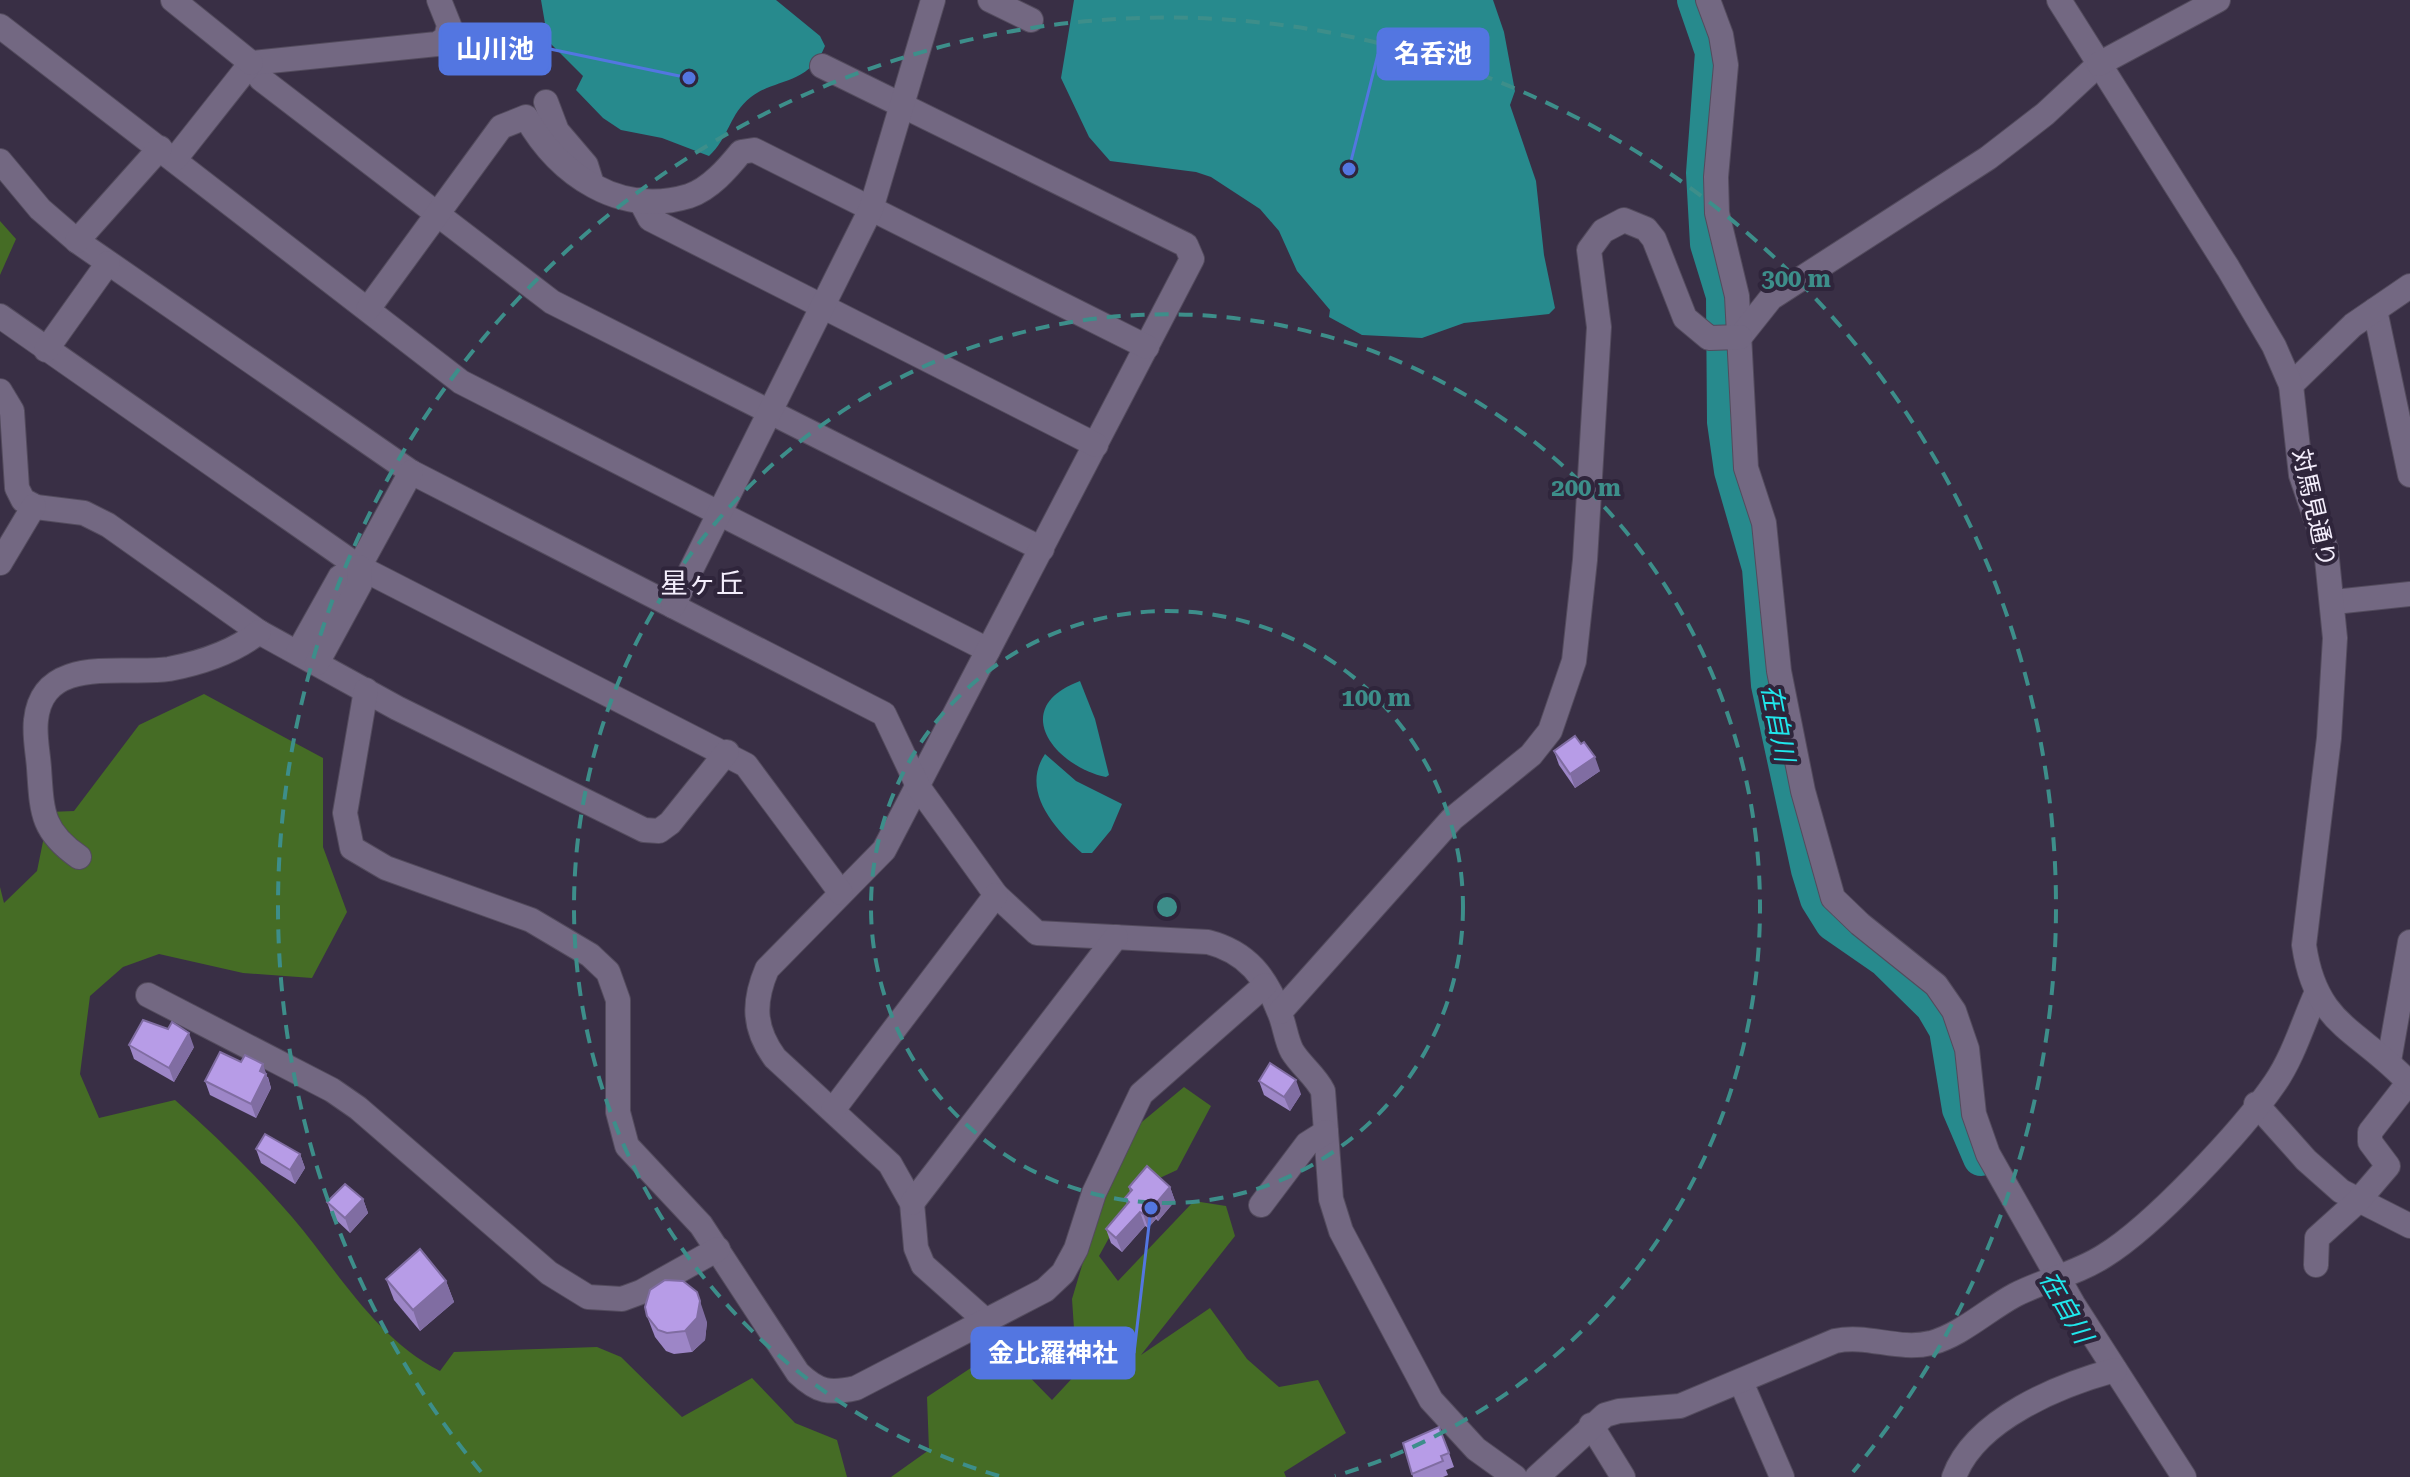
<svg xmlns="http://www.w3.org/2000/svg" width="2410" height="1477" font-family="'Roboto Serif','Noto Sans JP',serif">
	<rect width="100%" height="100%" fill="#392f45"/>
	<g fill="#456c25">
		<path d="M0,221l16,18 -16,36z"/>
		<path d="M204,694l119,64v89l24,65 -35,66 -69,-5 -84,-19 -36,13 -33,29 -10,78 19,44 76,-18c41,36 81,75 117,117 46,54 83,121 148,154l14,-19 143,-5 24,10 61,60 70,-39 43,45 42,17 10,37h-847v-590l4,16 33,-32 12,-59 25,-1 65,-86z"/>
		<path d="M1184,1087l27,19 -34,64 -41,19 -37,67 19,25 76,-80 32,5 9,30 -94,119 69,-47 37,51 32,28 39,-7 28,53 -62,39 2,5h-395l38,-27 -2,-53 74,-49 51,52 25,-27 -5,-74 28,-94 37,-79z"/>
	</g>
	<g fill="#278a8d">
		<path d="M541,0h235l44,36 5,10c-16,39 -49,32 -74,51 -22,17 -22,41 -42,59l-47,-18 -41,-8 -18,-12 -27,-28 7,-14 -35,-35z"/>
		<path d="M1074,0h419l11,32 11,59 -5,14 26,76 8,74 11,53 -6,6 -85,9 -42,15 -60,-3 -33,-18 1,-7 -33,-39 -18,-40 -19,-22 -49,-32 -15,-5 -86,-11 -21,-24 -28,-59z"/>
		<path d="M1080,681l15,38 14,56 -3,2c-50,-10 -99,-69 -26,-96z"/>
		<path d="M1045,754l31,27 46,23 -11,26 -19,23h-10c-27,-24 -62,-62 -37,-99z"/>
	</g>
	<g fill="none" stroke-linecap="round" stroke-linejoin="round">
		<path stroke="#278a8d" stroke-width="36" d="M1695,0l18,52 -9,121 4,71 16,52 1,126 7,49 28,97 9,117 40,185 9,29 15,24 52,36 48,47 14,24 13,79 21,49"/>
		<defs>
			<g id="street">
				<path d="M990,0l41,20"/>
				<path d="M1708,0l13,35 5,30 -10,112 1,36 20,83 9,172 18,55 15,148 24,120 30,107 27,26 76,61 18,26 13,38 7,65 14,40 85,150 111,173"/>
				<path d="M0,26l461,356 527,268"/>
				<path d="M251,63l10,16 291,223 490,247"/>
				<path d="M822,66l364,179 6,14 -308,591 -117,119c-14,33 -14,59 8,89l115,106 22,39 4,45 7,17 63,56"/>
				<path d="M546,102l11,29 29,34 6,19"/>
				<path d="M175,159l76,-96 186,-19 9,-6 3,-13 -10,-25"/>
				<path d="M0,161l40,48 37,32 334,231 473,242 35,74 77,107 41,38 171,9c39,10 58,35 72,72 5,12 6,26 12,37 9,15 23,24 31,40l8,108 10,32 90,169 45,49 39,28"/>
				<path d="M640,200l10,19 446,226"/>
				<path d="M77,241l83,-93"/>
				<path d="M368,309l133,-182 25,-10c33,58 94,100 163,79 21,-7 39,-28 52,-44l13,-2 393,197"/>
				<path d="M2375,310l35,165"/>
				<path d="M0,316l359,251 387,198 95,128"/>
				<path d="M1740,337l31,-39 217,-140 57,-44 54,-50"/>
				<path d="M46,350l62,-87"/>
				<path d="M2291,385l62,-60 57,-39"/>
				<path d="M0,391l12,20 5,77 6,12 13,7 48,6 24,12 151,107 138,76 247,122 15,1 11,-8 57,-71"/>
				<path d="M0,563l34,-57"/>
				<path d="M2334,602l76,-8"/>
				<path d="M298,652l42,-75 19,-10 52,-95"/>
				<path d="M317,663l43,-79 -1,-17"/>
				<path d="M366,690l-21,123 7,35 34,20 145,52 59,35 18,17 10,28v112l9,34 74,79 97,148c20,19 31,21 58,15l189,-98 18,-17 13,-24 18,-56 47,-99 124,-109"/>
				<path d="M79,857c-38,-26 -37,-46 -40,-89 -1,-15 -5,-33 -3,-48 7,-67 89,-44 133,-51 31,-6 65,-17 90,-37"/>
				<path d="M148,995l184,95 26,18 191,165 39,24 34,2 19,-7 77,-43"/>
				<path d="M1280,1012l172,-193 79,-64 19,-24 24,-70 11,-101 14,-233 -10,-77 14,-19 21,-11 22,9 8,10 31,79 24,20 31,-1"/>
				<path d="M2389,1061l21,-119"/>
				<path d="M2256,1104l50,56 35,31 69,35"/>
				<path d="M833,1110l163,-215"/>
				<path d="M912,1203l204,-266"/>
				<path d="M1261,1205l46,-61 19,-12"/>
				<path d="M2316,1265l1,-27 41,-37 30,-35 -18,-24v-10l39,-50"/>
				<path d="M1741,1382l41,95"/>
				<path d="M1591,1425l32,52"/>
				<path d="M1537,1477l68,-62 14,-4 61,-5 155,-65c33,-7 63,10 96,2 30,-8 56,-33 84,-48 29,-15 61,-21 89,-39 49,-30 138,-125 171,-173 18,-26 28,-60 41,-89"/>
				<path d="M1954,1477c21,-58 106,-92 161,-107"/>
			</g>
			<g id="secondary">
				<path d="M173,0l78,63"/>
				<path d="M2059,0l169,268 46,78 17,39 10,90 25,74 9,89 -6,100 -25,207c12,83 56,84 106,139"/>
				<path d="M2099,64l119,-64"/>
				<path d="M673,606l198,-397 62,-209"/>
			</g>
		</defs>
		<use href="#street" stroke="#534b5d" stroke-width="26"/>
		<use href="#secondary" stroke="#534b5d" stroke-width="26"/>
		<use href="#street" stroke="#736882" stroke-width="24"/>
		<use href="#secondary" stroke="#736882" stroke-width="24"/>
	</g>
	<g fill="#9d86c7">
		<path d="M1554,751l46,20 -25,17 -16,-23z"/>
		<path d="M129,1045l65,2 -20,35 -40,-23z"/>
		<path d="M268,1077l3,11 -15,30 -46,-23 -5,-14z"/>
		<path d="M1259,1081l42,13 -11,17 -26,-16z"/>
		<path d="M256,1149l44,5 5,14 -10,16 -34,-21z"/>
		<path d="M1129,1187h41l5,14 -17,20 -2,-2 -8,9 -3,-2 -23,26 -11,-9 -5,-14 21,-25 -2,-6 5,-6z"/>
		<path d="M363,1199l5,14 -18,20 -18,-17 -5,-14z"/>
		<path d="M386,1279l60,2 8,21 -34,29 -26,-31z"/>
		<path d="M647,1316l60,6 -2,18 -13,12 -18,2 -8,-3 -11,-14z"/>
		<path d="M1403,1443l46,10 5,14 -8,3 2,5 -5,2h-30z"/>
	</g>
	<g fill="#806da2">
		<path d="M1595,757l5,14 -25,17 -5,-14z"/>
		<path d="M189,1033l5,14 -20,35 -5,-14z"/>
		<path d="M263,1064l8,24 -15,30 -5,-14 9,-33z"/>
		<path d="M1296,1080l5,14 -11,17 -6,-14z"/>
		<path d="M300,1154l5,14 -10,16 -5,-14z"/>
		<path d="M1170,1187l5,14 -17,20 -5,-14z"/>
		<path d="M363,1199l5,14 -18,20 -5,-15z"/>
		<path d="M1151,1205l5,14 -8,9 -5,-14z"/>
		<path d="M1140,1212l5,14 -23,26 -6,-14z"/>
		<path d="M446,1281l8,21 -34,29 -7,-21z"/>
		<path d="M700,1301l7,21 -2,18 -13,12 -7,-21z"/>
	</g>
	<g fill="#b79ce7" stroke="#806da2" stroke-width="2">
		<path d="M1575,736l6,8 3,-2 11,15 -25,17 -16,-23z"/>
		<path d="M143,1020l25,9 4,-7 17,11 -20,35 -40,-23z"/>
		<path d="M220,1052l21,10 4,-7 18,9 -3,7 6,3 -15,30 -46,-23z"/>
		<path d="M1270,1063l26,17 -12,17 -25,-16z"/>
		<path d="M265,1134l35,20 -10,16 -34,-21z"/>
		<path d="M1147,1166l23,21 -17,20 -2,-2 -8,9 -3,-2 -24,26 -10,-9 23,-27 -4,-4 7,-8 -3,-3z"/>
		<path d="M345,1184l18,15 -18,19 -18,-16z"/>
		<path d="M420,1249l26,32 -33,29 -27,-31z"/>
		<path d="M665,1280l18,1 14,11 3,9 -3,17 -12,13 -18,2 -9,-3 -11,-14 -2,-9 5,-17z"/>
		<path d="M1439,1427l10,26 -8,3 2,5 -31,13 -9,-31z"/>
	</g>
	<g fill="none" stroke="#3d8e8a" stroke-width="4" stroke-dasharray="14 10">
		<circle cx="1167" cy="907" r="296"/>
		<path d="M999 1476A593 593 0 1 1 1335 1476"/>
		<path d="M481 1472A889 889 0 1 1 1853 1472"/>
	</g>
	<g text-anchor="middle" stroke-width="8" stroke-linejoin="round" paint-order="stroke">
		<g font-size="24" fill="#f4eefc" stroke="#2f253b">
			<text transform="translate(2314 508) rotate(77)" y="8">対馬見通り</text>
		</g>
		<g font-size="26" font-style="italic" fill="#20e7ec" stroke="#2f253b">
			<text transform="translate(1778 723) rotate(79)" y="9">在自川</text>
			<text transform="translate(2066 1307) rotate(60)" y="9">在自川</text>
		</g>
		<g font-size="28" fill="#f4eefc" stroke="#2f253b">
			<text x="702" y="593">星ヶ丘</text>
		</g>
	</g>
	<circle cx="1167" cy="907" r="12" fill="#3d8e8a" stroke="#2f253b" stroke-width="4"/>
	<g font-size="24" text-anchor="middle" font-weight="bold" fill="#3d8e8a" stroke="#2f253b" stroke-width="8" stroke-linejoin="round" paint-order="stroke">
		<text x="1796" y="287">300 m</text>
		<text x="1586" y="496">200 m</text>
		<text x="1376" y="706">100 m</text>
	</g>
	<path fill="none" stroke="#5376e1" stroke-width="3" d="M689 78L550 49M1349 169L1378 54M1151 1208L1134 1353"/>
	<g fill="#5376e1" stroke="#2f253b" stroke-width="3">
		<circle cx="689" cy="78" r="8"/>
		<circle cx="1349" cy="169" r="8"/>
		<circle cx="1151" cy="1208" r="8"/>
	</g>
	<g fill="#5376e1" stroke="#5376e1" stroke-width="3">
		<rect x="440" y="24" width="110" height="50" rx="8"/>
		<rect x="1378" y="29" width="110" height="50" rx="8"/>
		<rect x="972" y="1328" width="162" height="50" rx="8"/>
	</g>
	<g font-size="26" text-anchor="middle" font-weight="bold" fill="#fff">
		<text x="495" y="58">山川池</text>
		<text x="1433" y="63">名呑池</text>
		<text x="1053" y="1362">金比羅神社</text>
	</g>
</svg>
